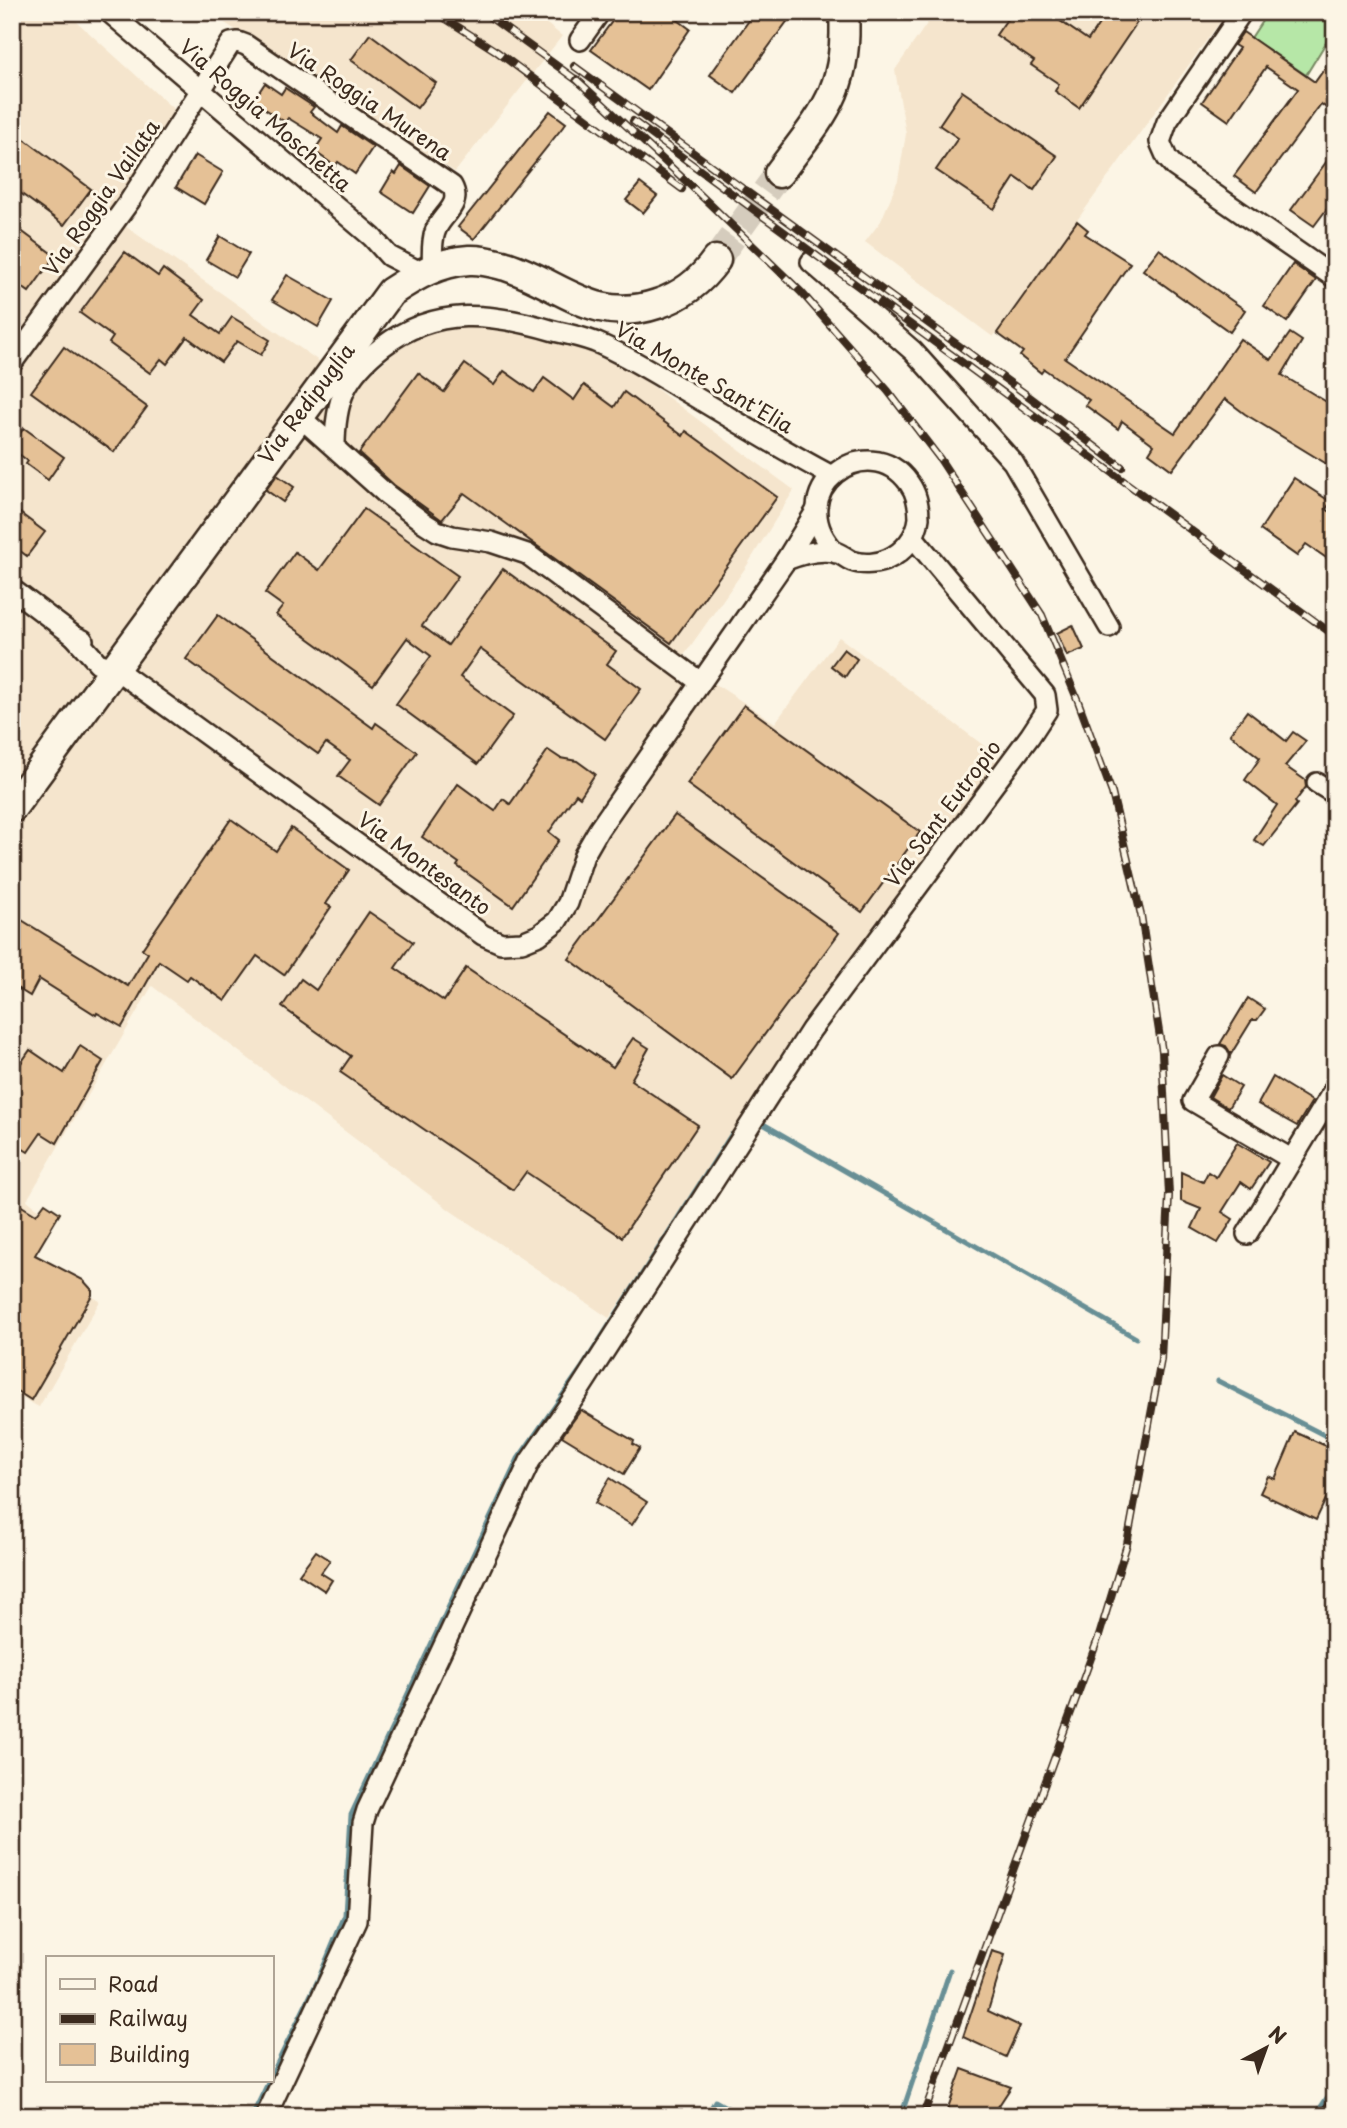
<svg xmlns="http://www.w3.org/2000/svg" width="1347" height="2128" font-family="'Playpen Sans',sans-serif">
	<rect width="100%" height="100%" fill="#fcf5e5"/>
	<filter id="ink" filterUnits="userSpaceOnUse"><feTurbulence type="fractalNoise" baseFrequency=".0143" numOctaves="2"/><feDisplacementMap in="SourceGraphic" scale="14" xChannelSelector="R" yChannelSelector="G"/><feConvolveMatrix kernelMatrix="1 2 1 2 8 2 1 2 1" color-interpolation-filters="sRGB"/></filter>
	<g filter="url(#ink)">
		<g fill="#f5e5cd">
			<path d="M12,12h54l124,112 -65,102 231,161 47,-42 48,-20 53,2 110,31 180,132 -48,77 -66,94 95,62 64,-86 164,123 -394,558 -158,-107 -299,-225 -125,214 24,19 -25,40 74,42 -61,106 -27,-14z"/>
			<path d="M208,12h324l30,24 -107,136z"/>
			<path d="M935,12h292l-234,325 -128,-95 16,-21 17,-41 8,-46 -11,-64z"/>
		</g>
		<path fill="#b6e7a7" stroke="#788862" stroke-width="2" d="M1268,12h67v16l-29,47 -55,-37z"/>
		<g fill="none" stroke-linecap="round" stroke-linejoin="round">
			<g stroke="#688f95" stroke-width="5">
				<path d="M765,1125l371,213"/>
				<path d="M1218,1381l108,55 9,-16"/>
				<path d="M271,2076l47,-96 27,-65 6,-100 167,-356 63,-90 150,-234"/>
				<path d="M252,2116l17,-35"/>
				<path d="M707,2116l8,-15 27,15"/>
				<path d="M901,2116l49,-146"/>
				<path d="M1315,2116l20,-30"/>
			</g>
		</g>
		<g fill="#e5c196" stroke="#3b2a1e" stroke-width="2">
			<path d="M619,12h48l23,17 -42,61 -57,-40z"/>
			<path d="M755,12h39l-59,81 -25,-18z"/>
			<path d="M1012,12h35l41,28 19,-28h37l-65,96 -24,-17 4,-7 -28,-19 3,-4 -38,-26z"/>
			<path d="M1243,32l72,50 20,-28v60l-14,-10 -65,88 -22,-16 64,-87 -32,-22 -37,54 -27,-19 37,-54 -5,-3z"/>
			<path d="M370,34l66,49 -19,25 -66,-48z"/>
			<path d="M265,83l16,11 4,-6 29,19 -4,5 28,21 4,-7 31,21 -18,27 -17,-12 -3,4 -21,-15 8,-12 -34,-21 -3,4 -32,-21z"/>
			<path d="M962,91l95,65 -23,34 -19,-13 -21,32 -58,-39 22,-32 -19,-13z"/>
			<path d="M550,111l16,12 -92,116 -16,-12z"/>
			<path d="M23,138l68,51 -27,36 -52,-38v-35z"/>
			<path d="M1335,150v48l-21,28 -23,-16z"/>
			<path d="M195,155l28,17 -19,32 -28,-17z"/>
			<path d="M401,166l29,20 -17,27 -32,-21 12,-20 3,2z"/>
			<path d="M640,183l17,13 -14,17 -17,-13z"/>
			<path d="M1077,221l11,9 -3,4 45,29 -65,95 110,75 65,-94 31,21 19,-27 12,8 -20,34 53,32v62l-90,-55 -20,-15 -53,71 -23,-17 5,-8 -32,-24 -4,8 -33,-24 4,-5 -45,-31 -3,4 -21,-17 3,-4 -26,-19z"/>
			<path d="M12,224l43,32 -26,36 -17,-12z"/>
			<path d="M220,236l29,18 -14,23 -29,-17z"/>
			<path d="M1159,249l86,61 -15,22 -87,-62z"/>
			<path d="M125,252l33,24 5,-7 41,31 -11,15 27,19 12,-17 38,23 -9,15 -24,-14 -16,21 -34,-25 -20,27 -6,-5 -11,14 -41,-30 4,-6 -33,-24z"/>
			<path d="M1293,264l23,16 -29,42 -23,-16z"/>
			<path d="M287,275l46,26 -15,26 -46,-27z"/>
			<path d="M64,347l83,60 -33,45 -83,-60z"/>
			<path d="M465,364l29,21 10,-14 30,21 10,-14 30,22 10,-15 30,22 10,-15 59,44 3,-5 91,66 -106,146 -207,-150 -22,27 -48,-35 -35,-32 59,-80 26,19z"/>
			<path d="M24,428l40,29 -16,23 -22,-16 2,-3 -16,-12v-5z"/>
			<path d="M277,475l17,12 -11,15 -17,-12z"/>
			<path d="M1294,478l37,24 -5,7 9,6v34l-7,10 -22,-15 -9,12 -37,-26z"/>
			<path d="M12,507l33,25 -18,24 -15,-11z"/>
			<path d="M364,509l94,67 -36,50 26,19 55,-76 113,82 -9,13 34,25 -36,50 -125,-90 -20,28 53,39 -35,48 -82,-60 35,-48 -24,-18 -34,47 -97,-70 7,-9 -18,-13 30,-41 24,18z"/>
			<path d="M218,615l155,113 3,-5 41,29 -38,53 -41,-29 12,-16 -24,-17 -8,11 -132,-95z"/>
			<path d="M1073,625l11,24 -17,7 -10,-23z"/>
			<path d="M844,649l13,10 -12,18 -14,-11z"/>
			<path d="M744,705l176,127 -58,80 -175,-128z"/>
			<path d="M1247,711l39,30 7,-9 13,9 -21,25 20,14 1,7 -11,15 2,2 -33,42 -10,-6 23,-35 -32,-25 15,-22 -30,-24z"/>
			<path d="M548,750l12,8 17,3 18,13 -15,23 -4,-3 -27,38 10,8 -46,66 -56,-40 2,-3 -37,-26 36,-53 37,27 8,-12 7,5z"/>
			<path d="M675,815l164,118 -107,146 -163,-120z"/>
			<path d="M231,819l45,32 15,-23 58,42 -23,34 5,3 -47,68 -27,-19 -32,45 -35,-25 -3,4 -28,-19 -37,66 -25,-14 -1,2 -57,-36 -9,17 -18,-11v-71l116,72 20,-33 -6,-4z"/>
			<path d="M369,912l44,30 -18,26 49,33 22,-33 147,99 20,-29 16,10 -18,32 67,45 -76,112 -96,-65 -13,18 -173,-118 11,-16 -69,-49 19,-28 15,11z"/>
			<path d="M1248,998l17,11 -8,11h-5l-21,34 -5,-8 -6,-2z"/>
			<path d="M80,1046l23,15 -46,82 -16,-10 -13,19 -16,-10v-66l18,-26 34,23z"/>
			<path d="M1222,1075l19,12 -13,21 -18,-11z"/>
			<path d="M1273,1077l39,24 -15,25 -39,-22z"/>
			<path d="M1237,1143l32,19 -18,27 -10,-7 -19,30 11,7 -15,24 -26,-15 9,-19 -20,-8v-29l22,10 5,-10 8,5z"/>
			<path d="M12,1200l24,15 9,-12 15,10 -25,42 48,25 9,10v5l-61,105 -19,-12z"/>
			<path d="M581,1410l53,31 -1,3 7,4 -16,26 -62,-38z"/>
			<path d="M1295,1432l40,18v30l-19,40 -56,-27 8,-17 7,3z"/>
			<path d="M610,1478l37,24 -15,23 -37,-22z"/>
			<path d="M316,1551l14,9 -9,13 11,7 -7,11 -26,-17z"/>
			<path d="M992,1951l13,4 -17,56 32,15 -14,31 -43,-20z"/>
			<path d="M962,2069l49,18 -19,29h-47z"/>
		</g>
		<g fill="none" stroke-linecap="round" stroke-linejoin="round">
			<path stroke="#d5ccbd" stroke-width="28" stroke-dasharray="28 14" stroke-linecap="butt" d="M716,260l63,-87"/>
			<defs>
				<g id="street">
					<path d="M109,12l263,225 17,19 31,16"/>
					<path d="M1242,12l-75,110 -7,20 7,16 8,9 160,111"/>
					<path d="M580,40l20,-28"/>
					<path d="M811,262l102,89 100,111 96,165"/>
					<path d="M12,363l117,-161 102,-159 7,-1 8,3 206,141c11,20 -12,29 -17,46 -4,11 -2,24 -3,35"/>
					<path d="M296,418l13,7 77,69 37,28 14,9 15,5 39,6 36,12 173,128"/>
					<path d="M335,447c0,-47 10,-71 47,-100 54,-42 111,-34 172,-16 14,3 28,6 41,11 29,12 58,30 85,46 50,29 100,61 152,88"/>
					<path d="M786,560c15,-6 35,-12 52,-7 5,2 9,6 14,8 11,4 26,3 36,-2 16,-7 29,-23 31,-41 0,-12 -2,-24 -10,-35 -40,-57 -132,8 -73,70"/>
					<path d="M12,589l62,47 9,4"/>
					<path d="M74,636l24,27 16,5 369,267 18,8 21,-1 17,-7 18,-14 11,-18 16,-48 15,-26 187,-269 30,-49"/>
					<path d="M1317,783l18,11"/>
					<path d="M1219,1056l-26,45 98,58"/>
					<path d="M1247,1234l88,-146"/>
					<path d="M266,2116l91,-195 6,-98 4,-13 163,-349 48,-69 233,-362 219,-294 17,-26 -2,-15 -132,-158"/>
					<path d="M1330,2116l5,-6"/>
				</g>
				<g id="secondary">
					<path d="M779,173c44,-59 70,-83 65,-161"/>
					<path d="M12,808l379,-516c24,-16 48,-30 78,-32 13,-1 25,3 37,6 55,18 89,59 151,38 25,-8 44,-23 59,-44"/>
				</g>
			</defs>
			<use href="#street" stroke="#3b2a1e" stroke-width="24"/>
			<use href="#secondary" stroke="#3b2a1e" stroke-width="33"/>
			<use href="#street" stroke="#fcf5e5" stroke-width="19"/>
			<use href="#secondary" stroke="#fcf5e5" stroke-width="28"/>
			<defs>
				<g id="rail">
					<path d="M435,12l61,39 186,138"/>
					<path d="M483,12l99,72"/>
					<path d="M574,66l457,332 91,69"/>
					<path d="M576,79l112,104 113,109 87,99 52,68 102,156 36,86 34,92 29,122 21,136 7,144 -8,165 -34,184 -28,92 -176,480"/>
					<path d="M633,121l702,515"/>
				</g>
			</defs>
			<use href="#rail" stroke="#3b2a1e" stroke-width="8"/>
			<use href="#rail" stroke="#fcf5e5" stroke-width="5" stroke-dasharray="16" stroke-linecap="butt"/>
		</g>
	</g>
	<g text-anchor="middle" stroke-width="6" stroke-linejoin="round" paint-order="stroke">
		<g font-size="21" fill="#3b2a1e" stroke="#fcf5e5">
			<text transform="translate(369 102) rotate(34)" y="7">Via Roggia Murena</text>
			<text transform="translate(265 116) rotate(41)" y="7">Via Roggia Moschetta</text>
			<text transform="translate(102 198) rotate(-55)" y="7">Via Roggia Vailata</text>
			<text transform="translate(704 378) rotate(30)" y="7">Via Monte Sant'Elia</text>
			<text transform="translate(307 404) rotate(-53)" y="7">Via Redipuglia</text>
			<text transform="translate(943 814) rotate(-53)" y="7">Via Sant Eutropio</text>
			<text transform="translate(424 864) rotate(36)" y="7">Via Montesanto</text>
		</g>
	</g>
	<rect width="1347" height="2128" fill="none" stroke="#fcf5e5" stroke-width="42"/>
	<rect x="21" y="21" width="1305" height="2086" fill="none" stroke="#3b2a1e" stroke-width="2.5" filter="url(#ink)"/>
	<rect x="46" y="1956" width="228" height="126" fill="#fcf5e5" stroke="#afa495" stroke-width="2"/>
	<rect x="60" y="1979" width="35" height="10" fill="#fcf5e5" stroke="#afa495" stroke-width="2"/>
	<text x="108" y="1992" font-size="21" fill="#3b2a1e">Road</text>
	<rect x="60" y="2014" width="35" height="10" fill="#3b2a1e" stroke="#afa495" stroke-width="2"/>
	<text x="108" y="2026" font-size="21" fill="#3b2a1e">Railway</text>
	<rect x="60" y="2044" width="35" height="21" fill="#e5c196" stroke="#afa495" stroke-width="2"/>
	<text x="108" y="2062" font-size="21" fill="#3b2a1e">Building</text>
	<g transform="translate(1266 2048) rotate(41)" stroke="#fcf5e5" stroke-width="5" paint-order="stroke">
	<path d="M0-5L12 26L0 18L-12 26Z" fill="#3b2a1e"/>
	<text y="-10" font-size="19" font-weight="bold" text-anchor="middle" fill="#3b2a1e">N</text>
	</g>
</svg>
